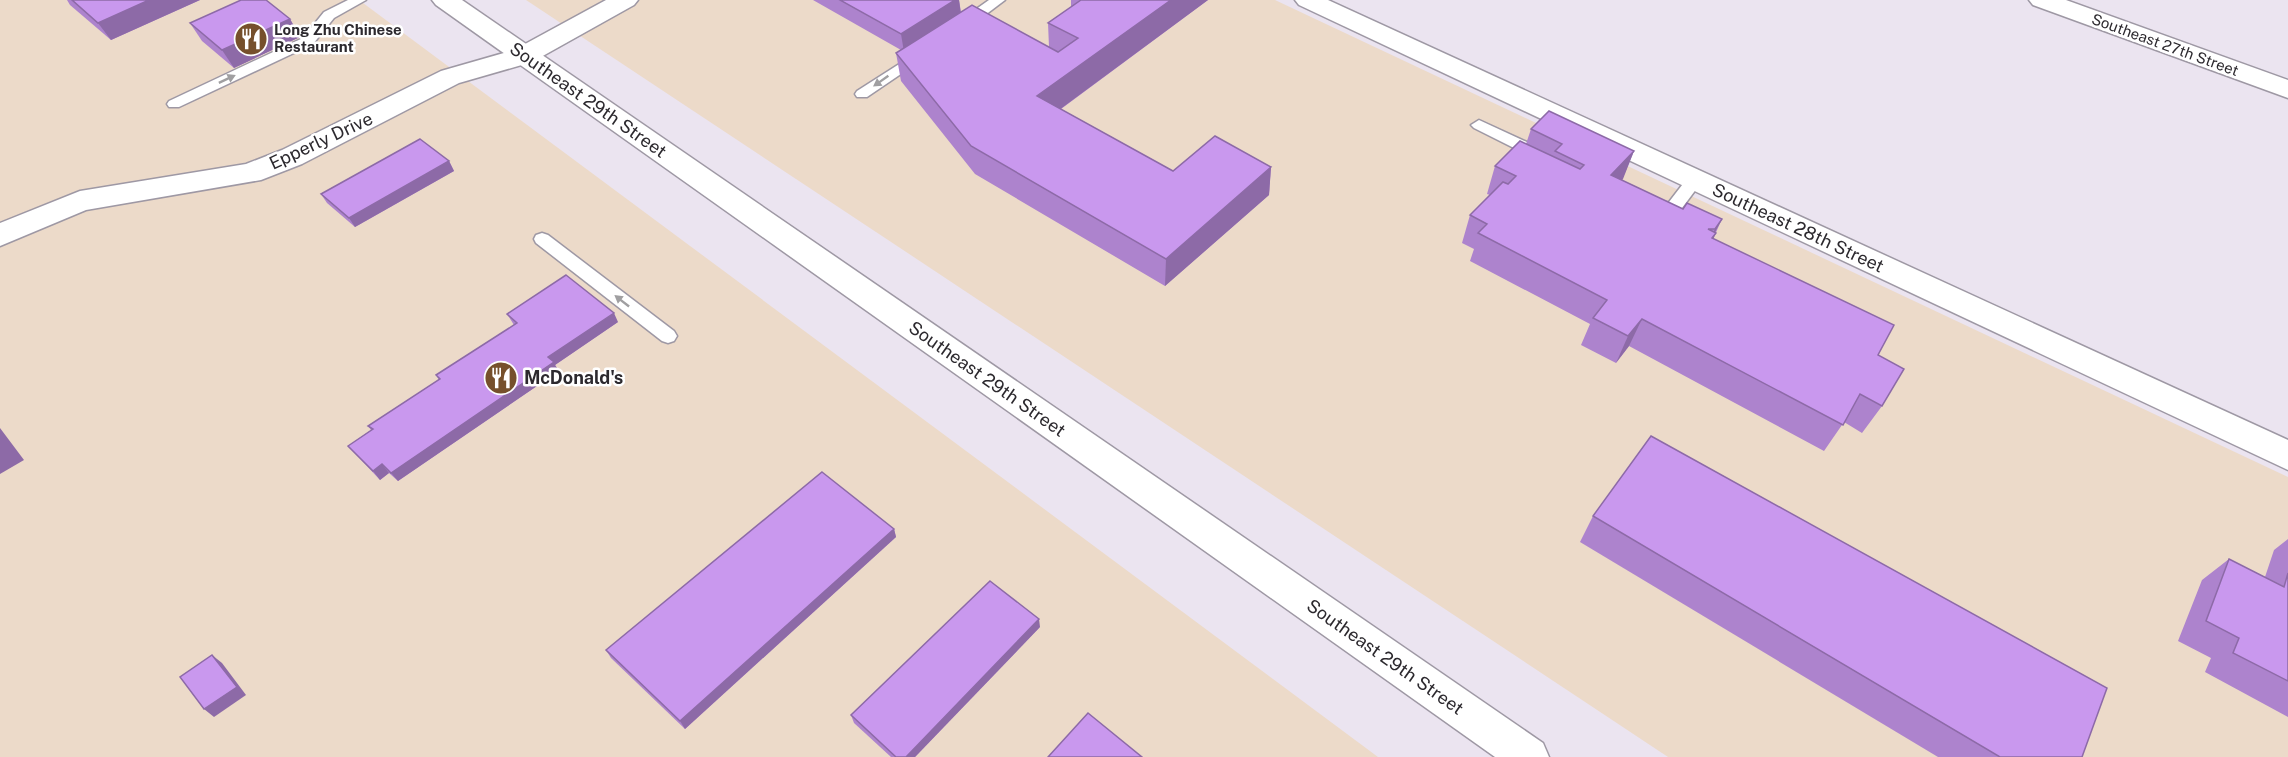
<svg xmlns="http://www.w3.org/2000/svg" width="2288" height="757" font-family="'Public Sans',sans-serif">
	<rect width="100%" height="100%" fill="#ebe4f0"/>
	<g fill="#ecdac9">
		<path d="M0,0h359l1019,757h-1378z"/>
		<path d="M526,0h749l1013,477v280h-620z"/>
	</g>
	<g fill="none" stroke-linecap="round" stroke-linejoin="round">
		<defs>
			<g id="service">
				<path d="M348,0h18l-32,18 -21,26 -134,63h-10l-2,-3 2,-3 134,-63 21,-26z"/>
				<path d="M989,0h16l-37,28h-10l-2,-3 2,-3z"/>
				<path d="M918,52l5,1 2,3 -2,3 -56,38h-10l-2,-3 2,-3z"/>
				<path d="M1479,120l65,30 3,4 -3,4h-10l-60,-30 -3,-3z"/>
				<path d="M1695,175l6,1 2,4 -24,32h-31l-2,-4 2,-4 21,-2 20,-26z"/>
				<path d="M542,233l6,2 126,96 3,5 -3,5 -6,2 -6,-2 -126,-98 -2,-4 2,-4z"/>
			</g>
			<g id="minor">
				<path d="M1295,0h33l960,440v30l-989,-465z"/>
				<path d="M2029,0h37l222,80v18l-255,-93z"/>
			</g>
			<path id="tertiary" d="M606,0h32l-4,5 -102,57 -73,21 -157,81 -41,16 -175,30 -86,36v-23l80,-32 166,-27 36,-14 159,-79 73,-21z"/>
			<path id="secondary" d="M432,0h30l1081,743 6,14h-54l-1059,-752z"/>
		</defs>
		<use href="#service" stroke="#9e98a4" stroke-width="3"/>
		<use href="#minor" stroke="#9e98a4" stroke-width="3"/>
		<use href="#tertiary" stroke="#9e98a4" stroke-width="3"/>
		<use href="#secondary" stroke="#9e98a4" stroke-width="3"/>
		<use href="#service" fill="#fff" fill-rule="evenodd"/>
		<use href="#minor" fill="#fff" fill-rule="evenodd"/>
		<use href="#tertiary" fill="#fff" fill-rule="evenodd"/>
		<use href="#secondary" fill="#fff" fill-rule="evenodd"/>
	</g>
	<g fill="#ad83cd">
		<path d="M67,0h133l-89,40 -41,-35z"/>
		<path d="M813,0h146l2,12 88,35 -1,-24 23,-16v-7h137l-147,109 112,62 98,-4 -2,28 -104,91 -190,-112 -74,-93 -5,-28 5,-3z"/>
		<path d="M290,19l10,18 -66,31 -32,-27 -12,-18z"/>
		<path d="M1531,129l103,22 -12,29 61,29 39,10 -9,20 165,116 4,51 -20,27 -18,-11 -20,29 -195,-105 -13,17 -35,-18 9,-21 -120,-63 4,-12 -12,-6 8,-28 20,-20 -3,-1 8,-28 31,-22z"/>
		<path d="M449,161l5,10 -99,56 -28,-24 -6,-9z"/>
		<path d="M507,314l111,8 -63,43 4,6 -161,110 -9,-8 -9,7 -32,-34 23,-16 -3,-4 71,-46 -3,-5 78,-50z"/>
		<path d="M1593,516l489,241h-144l-358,-215z"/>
		<path d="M894,529l2,8 -211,192 -74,-71 -5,-8z"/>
		<path d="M2288,539v178l-83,-45 6,-14 -33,-17 24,-61 27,-21 36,18 9,-27z"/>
		<path d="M1040,627l-125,130h-24l-37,-34 -3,-8z"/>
	</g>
	<g fill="#8d6aa7">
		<path d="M149,0h51l-89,40 -13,-17z"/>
		<path d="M955,0h4l2,15 -57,37 -3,-18z"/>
		<path d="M1171,0h37l-168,124 -3,-28z"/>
		<path d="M290,19l10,18 -66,31 -12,-18z"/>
		<path d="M1634,151l-11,28 -23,24 11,-28z"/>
		<path d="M449,161l5,10 -99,56 -6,-9z"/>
		<path d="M1271,167l-2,28 -104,91 1,-27z"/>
		<path d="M1722,219l-9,17 3,-3 -13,28 -2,-5 14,-27z"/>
		<path d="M614,313l4,9 -63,43 4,6 -161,110 -7,-8 157,-116z"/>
		<path d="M1642,319l-13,27 -13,17 12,-27z"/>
		<path d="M0,428l24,32 -24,14z"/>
		<path d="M382,464l7,9 -9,7 -7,-9z"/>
		<path d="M894,529l2,8 -211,192 -5,-8z"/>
		<path d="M1039,619l1,8 -125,130h-9z"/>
		<path d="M212,655l10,8 24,32 -32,22 -10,-8z"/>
	</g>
	<g fill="#c998ee" stroke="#8d6aa7" stroke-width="1.5">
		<path d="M72,0h77l-51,23z"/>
		<path d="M241,0h25l24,19 -68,31 -32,-27z"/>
		<path d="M840,0h115l-54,34z"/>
		<path d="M1081,0h90l-134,96 136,75 42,-35 56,31 -105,92 -195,-113 -75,-93 76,-48 86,47 20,-14 -30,-15z"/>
		<path d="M1549,111l85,40 -23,24 72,34 4,-6 35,16 -7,10h-7l8,4 -4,5 182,87 -16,30 26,14 -22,37 -22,-12 -17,31 -201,-106 -14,17 -35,-18 14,-18 -129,-67 9,-9 -17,-9 33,-33 5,2 8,-8 -21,-10 25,-25 60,28 4,-4 -29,-14 7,-7 -31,-15z"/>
		<path d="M420,139l29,22 -100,57 -28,-24z"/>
		<path d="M566,275l48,38 -66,44 6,5 -163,111 -9,-9 -9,7 -25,-25 25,-17 -5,-3 72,-47 -4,-4 81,-52 -10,-9z"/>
		<path d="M1651,436l456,252 -25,69h-82l-407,-241z"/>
		<path d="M822,472l72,57 -214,192 -74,-71z"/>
		<path d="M2229,559l55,28 4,-14v108l-55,-28 6,-15 -33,-17z"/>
		<path d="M990,581l49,38 -133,138h-10l-45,-42z"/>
		<path d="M212,655l25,32 -33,22 -24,-32z"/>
		<path d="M1088,713l54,44h-94z"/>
	</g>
	<defs><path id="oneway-solid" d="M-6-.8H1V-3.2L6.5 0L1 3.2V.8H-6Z" transform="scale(1.5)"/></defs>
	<g fill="#a09fa1">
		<use href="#oneway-solid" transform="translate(227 79) rotate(-25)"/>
		<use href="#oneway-solid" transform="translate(881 81) rotate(145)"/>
		<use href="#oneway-solid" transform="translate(622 301) rotate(-142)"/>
	</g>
	<defs>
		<symbol id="restaurant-disc" viewBox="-11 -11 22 22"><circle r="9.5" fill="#76502c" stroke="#fff"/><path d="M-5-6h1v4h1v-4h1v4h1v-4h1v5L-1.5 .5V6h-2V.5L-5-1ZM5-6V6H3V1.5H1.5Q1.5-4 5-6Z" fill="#fff"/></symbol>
	</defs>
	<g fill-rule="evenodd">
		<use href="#restaurant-disc" x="232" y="20" width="38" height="38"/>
		<use href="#restaurant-disc" x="482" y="359" width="38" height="38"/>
	</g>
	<g text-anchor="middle" stroke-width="5" stroke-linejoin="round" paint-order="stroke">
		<g font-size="15" font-weight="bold" fill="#2c292e" stroke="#fff" text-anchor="start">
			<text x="274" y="35">Long Zhu Chinese<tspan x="274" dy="17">Restaurant</tspan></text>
		</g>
		<g font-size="15" fill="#2c292e" stroke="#fff">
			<text transform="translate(2165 45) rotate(20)" y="5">Southeast 27th Street</text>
		</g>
		<g font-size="18" fill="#2c292e" stroke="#fff">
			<text transform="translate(588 100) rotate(35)" y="6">Southeast 29th Street</text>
			<text transform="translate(321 141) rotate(-25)" y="6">Epperly Drive</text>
			<text transform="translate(1798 228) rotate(25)" y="6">Southeast 28th Street</text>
			<text transform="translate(987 379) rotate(35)" y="6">Southeast 29th Street</text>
			<text transform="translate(1385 657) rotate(35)" y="6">Southeast 29th Street</text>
		</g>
		<g font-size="18" font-weight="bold" fill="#2c292e" stroke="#fff" text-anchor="start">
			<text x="524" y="384">McDonald's</text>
		</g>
	</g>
</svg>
